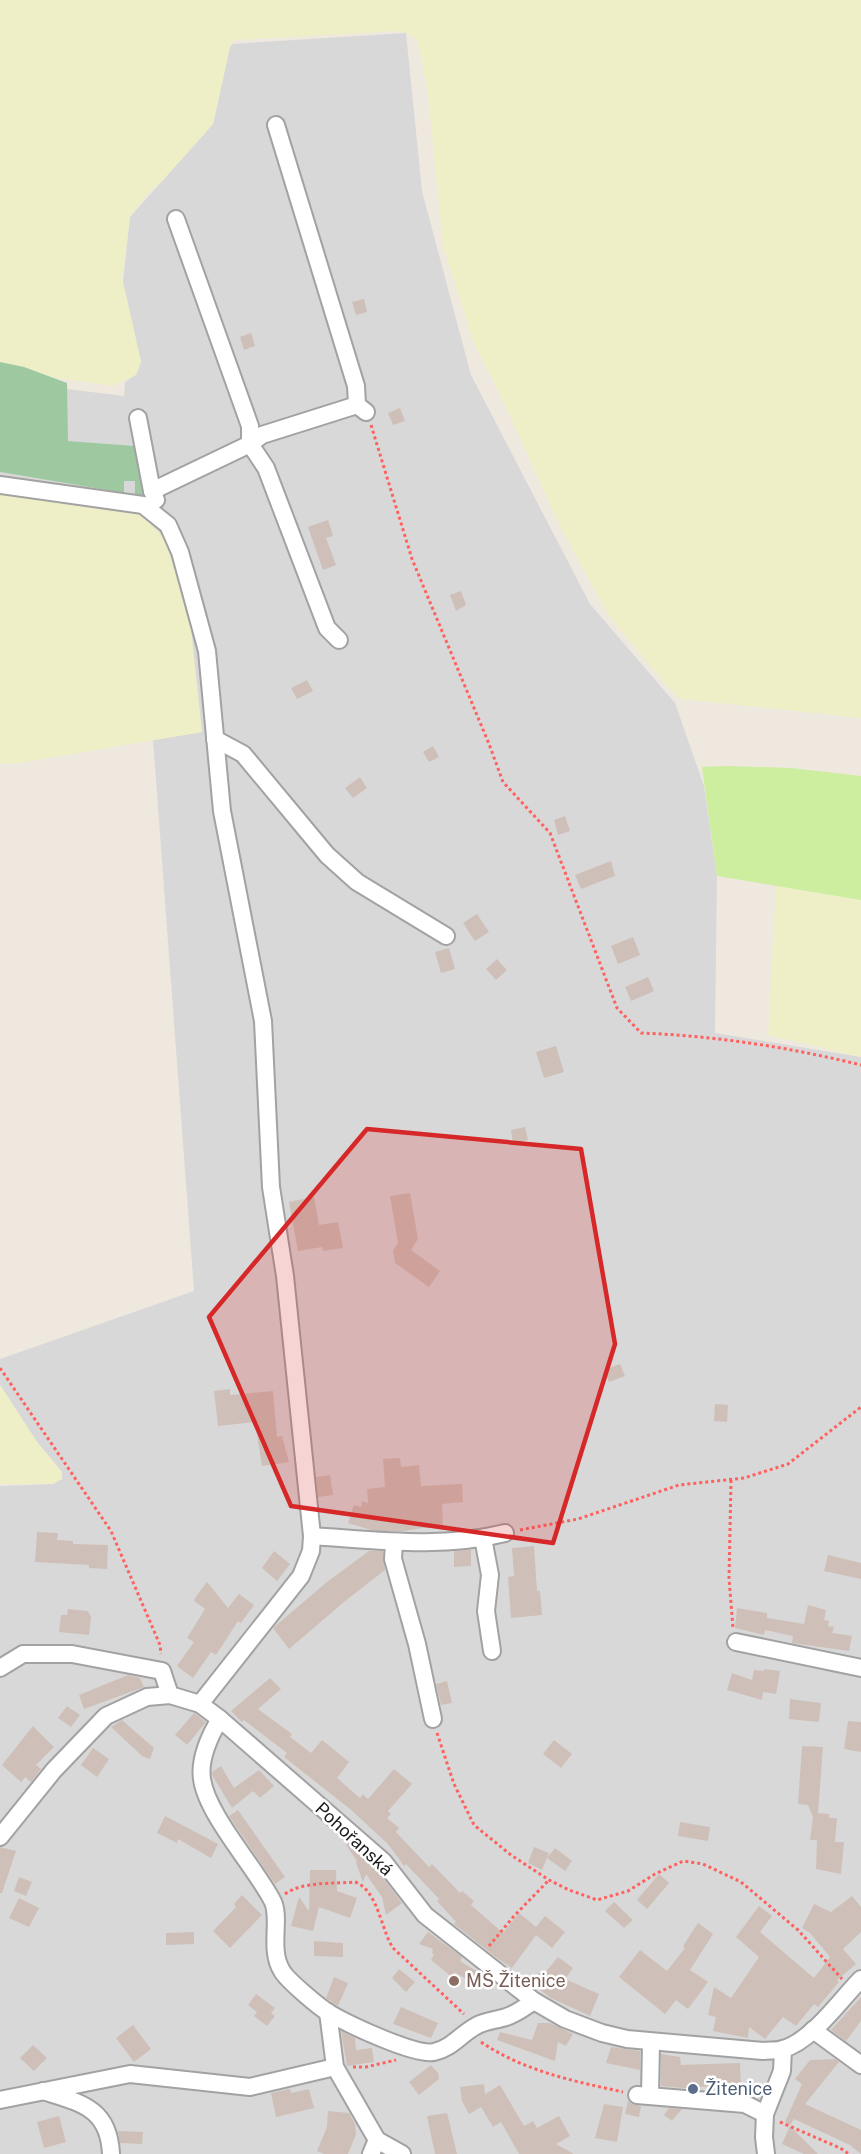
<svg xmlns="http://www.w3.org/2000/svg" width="861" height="2154" font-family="'Public Sans',sans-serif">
	<rect width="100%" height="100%" fill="#eee8df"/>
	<path fill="#d9d8d8" d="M406,33l16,158 49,184 119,229 85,99 29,83 13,90 -2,157 146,24v1097h-861v-668l53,-2 9,-6v-6l-25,-30 -37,-57v-26l194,-68 -41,-551 49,-8 -202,-242v-18l123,21v-12h12l1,-35 -69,-5v-52l57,7 1,-14 10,-7 6,-13 -18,-80 7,-65 83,-93 17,-77 2,-3z"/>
	<g fill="#efefc7">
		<path d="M0,0h861v718l-180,-19 -11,-9 -63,-77 -51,-95 -58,-128 -24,-46 -31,-98 -15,-152 -11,-55 -16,-8 -166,9 -5,7 -17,77 -50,56 -17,15 -16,22 -8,61 19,84 -5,13 -24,11 -62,-9 -26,-10 -24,-5z"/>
		<path d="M0,490l121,19 20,6 22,21 17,46 10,37 12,113 -183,31 -19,1z"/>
		<path d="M776,886l85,14v157l-93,-22z"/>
		<path d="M0,1385l37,57 25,30v7l-9,5h-53z"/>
	</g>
	<path fill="#cdee9e" d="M729,766l62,2 70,8v124l-144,-24 -15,-109z"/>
	<path fill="#9ec9a0" d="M0,362l24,5 43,16 1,58 68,5 12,51 -13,-2v-14h-11v12l-124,-21z"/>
	<g fill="#cec0b8">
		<path d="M364,299l3,13 -11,3 -4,-13z"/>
		<path d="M251,333l4,13 -11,4 -4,-13z"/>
		<path d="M400,408l5,13 -12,4 -5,-12z"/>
		<path d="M328,520l5,16 -7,2 10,27 -13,5 -15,-43z"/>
		<path d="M461,591l5,14 -10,6 -6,-16z"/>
		<path d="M307,680l6,11 -16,8 -6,-11z"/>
		<path d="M433,746l6,11 -10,5 -6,-10z"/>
		<path d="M360,777l7,11 -14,10 -8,-10z"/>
		<path d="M565,816l5,15 -12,4 -4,-15z"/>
		<path d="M611,861l4,15 -34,13 -6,-14z"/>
		<path d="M477,914l12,18 -14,9 -12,-18z"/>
		<path d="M633,937l7,18 -22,9 -7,-18z"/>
		<path d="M449,948l6,21 -14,4 -6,-21z"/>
		<path d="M497,959l10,11 -11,10 -10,-11z"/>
		<path d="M648,977l6,14 -23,10 -6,-14z"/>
		<path d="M556,1046l8,26 -20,6 -8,-26z"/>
		<path d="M525,1127l3,13 -15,3 -2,-13z"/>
		<path d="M410,1193l8,46 -7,11 29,21 -11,16 -34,-24 -2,-13 5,-7 -8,-47z"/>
		<path d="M314,1197l5,28 19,-3 5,26 -20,3 -1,-4 -24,4 -9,-49z"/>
		<path d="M620,1364l5,12 -16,6 -5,-12z"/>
		<path d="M230,1389v6l43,-4 4,46 5,-1 7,26 -27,4 -7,-44 -37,4 -4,-35z"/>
		<path d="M715,1404l13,1 -1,17 -13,-1z"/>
		<path d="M400,1458l1,9 18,-2 2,21 41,-2 1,18 -21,2 1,24h-20l-18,3h-20l-14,-1 -23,-7 6,-18 7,2 1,-6 6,2 -1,-14 18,-2 -2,-28z"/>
		<path d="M330,1475l3,20 -15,2 -2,-20z"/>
		<path d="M37,1532l21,1 -1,7 16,1v3l35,1 -1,24 -18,-1v-3l-54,-3z"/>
		<path d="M534,1546l3,45h3l2,24 -31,3 -3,-41 6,-1 -2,-28z"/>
		<path d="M471,1550v16l-17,1v-16z"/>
		<path d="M274,1551l16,13 -13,17 -15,-13z"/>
		<path d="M369,1551h14l2,19 -41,32 -55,47 -16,-21 54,-46z"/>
		<path d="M828,1555l33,8v16l-37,-8z"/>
		<path d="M207,1582l21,26 11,-14 15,11 -13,18 -3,-2 -22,34 -5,-3 -18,26 -16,-12 17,-24 -7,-4 18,-29 -11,-8 1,-3z"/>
		<path d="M808,1605l18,5 -2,10 5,1 -1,5 6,1 -2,6 20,3 -3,15 -57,-8 1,-7 -28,-6 -1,5 -29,-7 2,-20 30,5v5l37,6z"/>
		<path d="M68,1609l20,2 3,6 -2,18 -30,-3 2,-17h6z"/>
		<path d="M764,1669l16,2 -4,23 -13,-2 -1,8 -35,-10 5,-17 20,7 2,-10 10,1z"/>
		<path d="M128,1675l12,3 4,9 -60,22 -5,-14z"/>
		<path d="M270,1678l11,11 -23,20 34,25 -2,3 21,16 11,-13 27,22 -12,16 23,20 3,-4 5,5 26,-30 18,15 -24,27 3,3 -4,4 12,10 -3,4 33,35 3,-3 28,29 2,-2 12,10 -3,4 32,28 16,-20 17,14 9,-11 20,16 -13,16 -16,-13 -24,33 -15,-10 -43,-34 2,-2 -19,-21 2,-2 -33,-35 -2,2 -16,-22 -38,-35 -66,-52 3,-4 -43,-33 -2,2 -11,-11z"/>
		<path d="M447,1681l5,22 -11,2 -5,-21z"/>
		<path d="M790,1699l31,4 -2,19 -30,-3z"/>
		<path d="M67,1706l13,9 -9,12 -13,-9z"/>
		<path d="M194,1713l12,9 -19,23 -12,-10z"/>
		<path d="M122,1720l32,28 -4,11 -8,-3 -31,-29z"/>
		<path d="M848,1721l13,1v30l-17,-3z"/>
		<path d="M33,1726l21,21 -18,18 5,4 -10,13 -6,-5 -4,5 -19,-17z"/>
		<path d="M554,1740l18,14 -11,14 -18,-14z"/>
		<path d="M802,1746l21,1 -5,66 11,1v4h8l-2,24h9l-3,32 -25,-5 1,-29h-7l3,-23 -5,-12 -10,-1z"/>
		<path d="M93,1748l16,11 -12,18 -16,-12z"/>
		<path d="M221,1766l13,22 25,-18 15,16 -14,12 -7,-7 -21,17 -20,-33v-3z"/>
		<path d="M238,1810l47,67 -10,7 -46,-68z"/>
		<path d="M165,1816l53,28 -7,14 -33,-19 -1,4 -20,-10z"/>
		<path d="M680,1822l30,5 -2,14 -30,-5z"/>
		<path d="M348,1844l27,24 27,35 -16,12 -4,-18 -16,-23 -3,8 -7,-19 1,-2 -11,-16z"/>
		<path d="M0,1847l16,4 -14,42h-2z"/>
		<path d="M534,1847l15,6 -7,17 -14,-7z"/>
		<path d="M555,1848l17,13 -7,10 -18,-13z"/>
		<path d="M310,1870h26l1,21 20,7 -7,20 -31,-11 -6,24 -22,-5 8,-29 10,14z"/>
		<path d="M659,1874l10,9 -22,26 -10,-9z"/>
		<path d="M19,1877l13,5 -6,14 -12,-5z"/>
		<path d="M242,1895l20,20 -32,33 -17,-17 23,-24 -2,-3z"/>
		<path d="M852,1896l9,11v25l-18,17 13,15 -19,16 2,2 -21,25 -4,-3 -18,22 -13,-9 -18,22 -16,-12 -1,11 -35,-7 3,-14 -8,-2 6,-28 17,11 28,-41 -23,-20 23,-31 13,10 -12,16 54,46 16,-21 -20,-24 -8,-5 12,-24 17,8z"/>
		<path d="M19,1898l20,10 -10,19 -20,-9z"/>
		<path d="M614,1902l19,18 -9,8 -19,-17z"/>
		<path d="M698,1923l15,11 -23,36 18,12 -20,27 -12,-9 -11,14 -46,-37 21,-27 27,21 18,-23 -2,-2z"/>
		<path d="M194,1932v12l-28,1v-12z"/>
		<path d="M428,1932l34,25 -2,4 26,16 -6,10 -26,-15 -2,5 -21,-17 3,-5 -2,-2 1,-4 -14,-5z"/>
		<path d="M314,1941l29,2v14l-29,-1z"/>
		<path d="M558,1957l15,11 -8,11 34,15 -9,22 -39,-18 -20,-15 9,-11 4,2z"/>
		<path d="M399,1969l16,13 -9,10 -14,-14z"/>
		<path d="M334,1977l14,6 -10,23 -12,-8z"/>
		<path d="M256,1994l19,14 -4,5 4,3 -8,10 -13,-10 3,-4 -9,-7z"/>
		<path d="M861,1997v24l-15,20 -15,-11z"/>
		<path d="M401,2007l37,16 -7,15 -38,-14z"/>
		<path d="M538,2023h12l23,11 -7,12 -8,-4 -3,19 -58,-21 3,-8 32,8z"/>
		<path d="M133,2025l18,24 -17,13 -18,-24z"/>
		<path d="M341,2031l14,7 1,12 16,-2 2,14 -27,4z"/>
		<path d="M33,2045l14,13 -13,13 -14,-13z"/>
		<path d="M611,2047l29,4v19l-34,-7z"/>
		<path d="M661,2054l19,3 1,8 59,-2 1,22 -46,2v2l-34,-3z"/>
		<path d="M835,2059l4,3 -34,42 56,26v24l-11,-9 -56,-26 -4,6 -5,-3 17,-38 -7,-5 15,-19z"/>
		<path d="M431,2065l7,8 1,6 -20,16 -10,-13z"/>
		<path d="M484,2084l1,10 15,-9 24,41 9,-5 4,7 22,-12 11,20 -14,8 18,10h-55l-18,-32 -8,5 -12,-20 -12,7 -7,-13 -2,-14z"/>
		<path d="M290,2089l1,4 18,-4 5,19 -38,9 -5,-24z"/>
		<path d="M628,2101l4,3 9,2 -2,11 -14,-3z"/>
		<path d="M604,2104l19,3 -6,35 -22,-4z"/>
		<path d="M669,2108l13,1 -10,12 -8,-6z"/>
		<path d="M328,2111l21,2 6,11 1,10 -8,20h-24l-7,-3 10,-24z"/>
		<path d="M447,2113l10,41h-22l-8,-38z"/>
		<path d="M59,2116l7,26 -22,6 -7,-26z"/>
		<path d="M790,2126l28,28h-14l-22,-10z"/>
		<path d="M118,2131l25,1 -1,12 -22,-1z"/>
	</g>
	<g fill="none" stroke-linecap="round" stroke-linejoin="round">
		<defs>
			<g id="minor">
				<path d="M276,125l80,261 1,19"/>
				<path d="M176,219l74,207v18l16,24 61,160 12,12"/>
				<path d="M138,418l14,73 4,9"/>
				<path d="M0,485l143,20 25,20 12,27 27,99 15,160 41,210 8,166 14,89 27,260 -1,15 -10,25 -101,128"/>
				<path d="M152,491l98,-47 12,-9 95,-30 9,7"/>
				<path d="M215,739l28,15 84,101 30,27 89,54"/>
				<path d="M312,1536c64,4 130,13 193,-3"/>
				<path d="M483,1538l7,37 -4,36 6,40"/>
				<path d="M394,1542l-1,17 24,85 16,75"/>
				<path d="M736,1642l125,26"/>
				<path d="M0,1668l23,-14h49l90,17 8,24"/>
				<path d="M220,1719c-10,16 -21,40 -18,60 5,36 53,88 70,121 10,17 -4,49 10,71 5,9 37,36 47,42 19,11 86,43 105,39 18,-4 27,-18 42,-26 8,-5 21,-6 30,-9 10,-3 19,-10 28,-16"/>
				<path d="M0,1837l54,-67 52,-54 41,-19 23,-2 30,9 20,15 163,142 42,54 109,86 31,18 37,14 25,6 136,12c7,-1 14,0 20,-2 29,-8 57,-49 78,-70"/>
				<path d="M328,2012l7,55 42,73"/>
				<path d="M813,2030l48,35"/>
				<path d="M43,2091c38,12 66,17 68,63"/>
				<path d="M637,2095l108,9 20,10"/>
				<path d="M650,2096l1,-54"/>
				<path d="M0,2100l130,-26 120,13 85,-20"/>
				<path d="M371,2154l6,-14 25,14"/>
				<path d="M766,2154l-2,-17 1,-23 17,-43 1,-22"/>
			</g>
		</defs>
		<use href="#minor" stroke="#a2a2a2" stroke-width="20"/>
		<g stroke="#ff615f" stroke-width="3" stroke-dasharray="3 3" stroke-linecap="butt">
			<path d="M371,425l41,134 77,185 14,38 47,51 67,175 24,25c75,3 147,14 220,32"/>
			<path d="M0,1368l111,163 49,114 1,9"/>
			<path d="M731,1480l-2,98 4,50"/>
			<path d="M520,1530l58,-11 101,-34 65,-7 44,-14 73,-57"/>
			<path d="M437,1733l17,51 20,41 37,30 38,25 20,10 28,10 31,-9 27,-17 28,-13 20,3 38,18 57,48 44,49"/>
			<path d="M285,1894c18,-13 49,-10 70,-12 23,8 26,48 38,66l71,66"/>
			<path d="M489,1946l25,-30 35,-36"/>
			<path d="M481,2042c43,29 92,39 142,50"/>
			<path d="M353,2067h13l30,-7"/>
			<path d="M780,2122l60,26 9,6"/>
		</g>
		<use href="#minor" stroke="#fff" stroke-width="16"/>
	</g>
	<path fill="#d62828" fill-opacity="0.2" stroke="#d62828" stroke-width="4.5" stroke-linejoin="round" d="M367,1129l214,20 34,195 -62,199 -262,-37 -82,-189z"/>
	<circle fill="#8d6e63" stroke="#fff" stroke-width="2" cx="454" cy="1981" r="6"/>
	<circle fill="#5c6f8a" stroke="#fff" stroke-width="2" cx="693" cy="2089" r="6"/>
	<g text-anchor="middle" stroke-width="5" stroke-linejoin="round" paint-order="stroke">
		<g font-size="18" fill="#1b1b1b" stroke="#fff">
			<text transform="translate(354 1839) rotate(43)" y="6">Pohořanská</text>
		</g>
		<g font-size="18" fill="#785e54" stroke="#fff" text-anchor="start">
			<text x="466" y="1987">MŠ Žitenice</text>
		</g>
		<g font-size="18" fill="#4e5e75" stroke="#fff" text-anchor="start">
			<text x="705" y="2095">Žitenice</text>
		</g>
	</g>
</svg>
